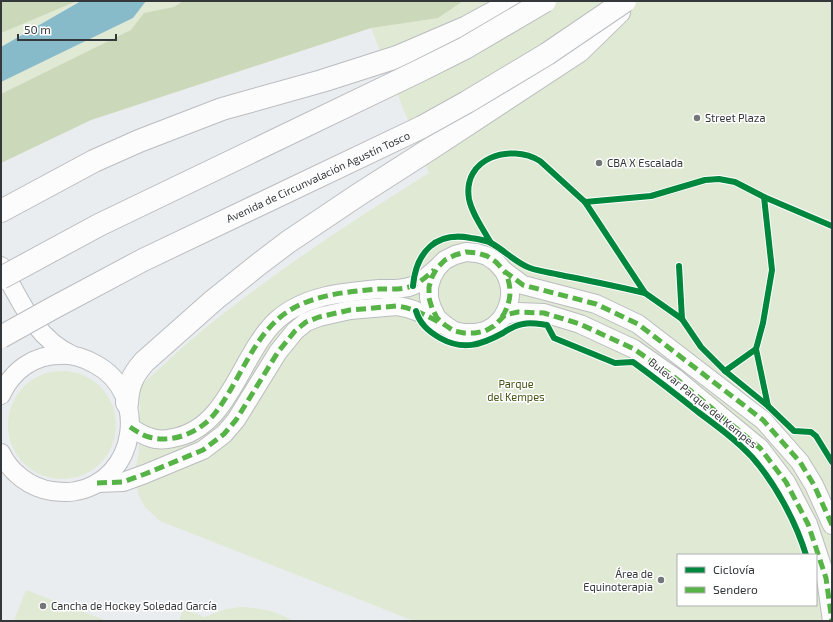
<svg xmlns="http://www.w3.org/2000/svg" width="833" height="622" font-family="'Exo 2',sans-serif">
	<rect width="100%" height="100%" fill="#eaedf0"/>
	<g fill="#e0e9d3" fill-rule="evenodd">
		<path d="M9,1h72l-80,46v-41z"/>
		<path d="M146,1h686v620h-418l-254,-100 -15,-14 -7,-13 -2,-28 3,-14 1,-45 -1,-20c25,-22 49,-46 75,-66 68,-54 141,-102 215,-148l-58,-145 -280,92 -90,43v-81l132,-64zM678,555h138v50h-138z"/>
		<circle cx="62" cy="425" r="54"/>
		<path d="M26,590l81,31h-93z"/>
		<path d="M241,607c19,1 36,4 52,14h-114l4,-12 22,8 21,-8z"/>
	</g>
	<g fill="#ccd8ba">
		<path d="M1,1h76l-76,32z"/>
		<path d="M183,1h280l-25,17 -67,10 -280,92 -90,43v-69l130,-64 13,-17 30,-6z"/>
	</g>
	<path fill="#87bbca" d="M81,1h65l-13,17 -132,64v-35z"/>
	<g fill="none" stroke-linecap="round" stroke-linejoin="round">
		<defs>
			<g id="minor">
				<path d="M1,266c19,34 34,72 71,89"/>
				<path d="M502,318c10,-16 11,-31 2,-47"/>
				<path d="M1,395c11,-24 32,-40 59,-40 12,-1 24,3 35,9 55,29 42,116 -19,127 -7,2 -16,1 -24,0 -22,-3 -42,-19 -51,-38"/>
				<path d="M130,427c6,4 12,8 19,10 7,3 16,3 24,1 57,-10 67,-85 105,-119 28,-24 67,-27 101,-30 10,0 23,1 33,-3 9,-3 18,-12 25,-18"/>
				<path d="M97,483l26,-1 22,-8 58,-24 21,-16 12,-14 42,-68 17,-21 11,-9 13,-5 31,-7 47,-4c17,2 30,10 44,18"/>
				<path d="M832,525l-18,-40 -14,-23 -37,-42 -125,-96 -42,-20 -73,-19 -19,-14 -8,-9 -9,-6 -10,-3 -11,-1 -11,3 -10,5 -8,8 -5,9 -3,10v11l3,10 5,10 8,7 9,6 10,2h11l10,-2 9,-5 11,-11 13,-3 26,1 36,11 54,25 40,28 86,71 26,34 22,42 18,54 6,43"/>
			</g>
			<g id="highway">
				<path d="M1,211l93,-50 45,-20 83,-32 100,-28 75,-24 70,-30 48,-26"/>
				<path d="M127,403c1,-18 5,-27 17,-41l70,-62 45,-36 29,-22 70,-47 75,-48 146,-96 40,-39"/>
			</g>
		</defs>
		<use href="#minor" stroke="#babdbf" stroke-width="20"/>
		<use href="#highway" stroke="#babdbf" stroke-width="24"/>
		<use href="#minor" stroke="#fcfcfd" stroke-width="18"/>
		<use href="#highway" stroke="#fcfcfd" stroke-width="22"/>
		<defs>
			<g id="highway-bridge">
				<path d="M1,278l98,-53 320,-154 46,-23 80,-47"/>
				<path d="M1,337l52,-29 90,-48 279,-133 45,-25 80,-48 78,-53"/>
			</g>
		</defs>
		<use href="#highway-bridge" stroke="#babdbf" stroke-width="24" stroke-linecap="butt"/>
		<use href="#highway-bridge" stroke="#fcfcfd" stroke-width="22"/>
		<g stroke="#56b346" stroke-width="5" stroke-dasharray="10 5" stroke-linecap="butt">
			<path d="M502,317c9,-14 11,-29 3,-45"/>
			<path d="M130,427c6,4 12,8 19,10 24,7 52,-5 67,-25 22,-29 35,-69 62,-93 27,-24 66,-27 101,-30 10,0 23,1 33,-3 8,-3 16,-11 22,-16"/>
			<path d="M97,483l26,-1 22,-8 58,-24 21,-16 12,-14 42,-68 17,-21 11,-9 13,-5 31,-7 47,-4c16,2 28,9 42,16"/>
			<path d="M832,525l-18,-40 -14,-23 -37,-42 -125,-96 -42,-20 -73,-19 -19,-14 -8,-9 -9,-6 -10,-3 -11,-1 -11,3 -10,5 -8,8 -5,9 -3,10v11l3,10 5,10 8,7 9,6 10,2h11l10,-2 9,-5 11,-11 13,-3 26,1 36,11 54,25 40,28 86,71 26,34 22,42 18,54 6,43"/>
		</g>
		<defs>
			<g id="cycleway">
				<path d="M585,202l60,91 37,26 19,28 24,24 43,35 26,25 17,1 5,4 16,26"/>
				<path d="M491,243c-8,-14 -19,-29 -22,-44 -7,-41 41,-56 71,-38l45,41 66,-6 54,-16 14,-1 16,3 29,15 68,29"/>
				<path d="M679,266l3,53"/>
				<path d="M413,286c3,-34 23,-55 58,-48 7,1 14,2 20,5 13,7 25,20 39,25 11,4 24,5 35,8 27,5 54,11 80,17"/>
				<path d="M416,311c4,13 12,20 24,27 23,13 41,7 63,-5 6,-4 13,-8 20,-9 8,-2 16,0 24,1l7,13 61,25 18,-1c22,16 44,33 65,50 19,14 38,28 54,45 23,26 44,65 54,98"/>
				<path d="M756,349l12,57"/>
				<path d="M725,371l31,-22 7,-26 9,-53 -8,-73"/>
			</g>
		</defs>
		<use href="#cycleway" stroke="#fff" stroke-width="8"/>
		<use href="#cycleway" stroke="#00873e" stroke-width="6"/>
	</g>
	<g fill="#74777a" stroke="#fff" stroke-width="1.5">
		<circle cx="697" cy="118" r="4"/>
		<circle cx="599" cy="163" r="4"/>
		<circle cx="661" cy="580" r="4"/>
		<circle cx="43" cy="606" r="4"/>
	</g>
	<g text-anchor="middle" stroke-width="3" stroke-linejoin="round" paint-order="stroke">
		<g font-size="11" fill="#35383b" stroke="#fff" text-anchor="start">
			<text x="705" y="122">Street Plaza</text>
			<text x="607" y="167">CBA X Escalada</text>
			<text x="653" y="578" text-anchor="end">Área de<tspan x="653" dy="13">Equinoterapia</tspan></text>
			<text x="51" y="610">Cancha de Hockey Soledad García</text>
		</g>
		<g font-size="11" fill="#35383b" stroke="#fff">
			<text transform="translate(318 177) rotate(-25)" y="4">Avenida de Circunvalación Agustín Tosco</text>
			<text transform="translate(703 403) rotate(39)" y="4">Bulevar Parque del Kempes</text>
		</g>
		<g font-size="11" fill="#465518" stroke="#fff">
			<text x="516" y="388">Parque<tspan x="516" dy="13">del Kempes</tspan></text>
		</g>
	</g>
	<rect width="833" height="622" fill="none" stroke="#35383b" stroke-width="4"/>
	<rect x="677" y="554" width="140" height="52" fill="#ffffff" stroke="#aeafb1"/>
	<rect x="685" y="567" width="20" height="6" fill="#00873e" stroke="#aeafb1"/>
	<text x="713" y="574" font-size="12" fill="#35383b">Ciclovía</text>
	<rect x="685" y="587" width="20" height="6" fill="#56b346" stroke="#aeafb1"/>
	<text x="713" y="594" font-size="12" fill="#35383b">Sendero</text>
	<path d="M18 34v6h98v-6" fill="none" stroke="#35383b" stroke-width="2"/>
	<text x="24" y="34" font-size="12" fill="#35383b" stroke="#ffffff" stroke-width="3" paint-order="stroke">50 m</text>
</svg>
